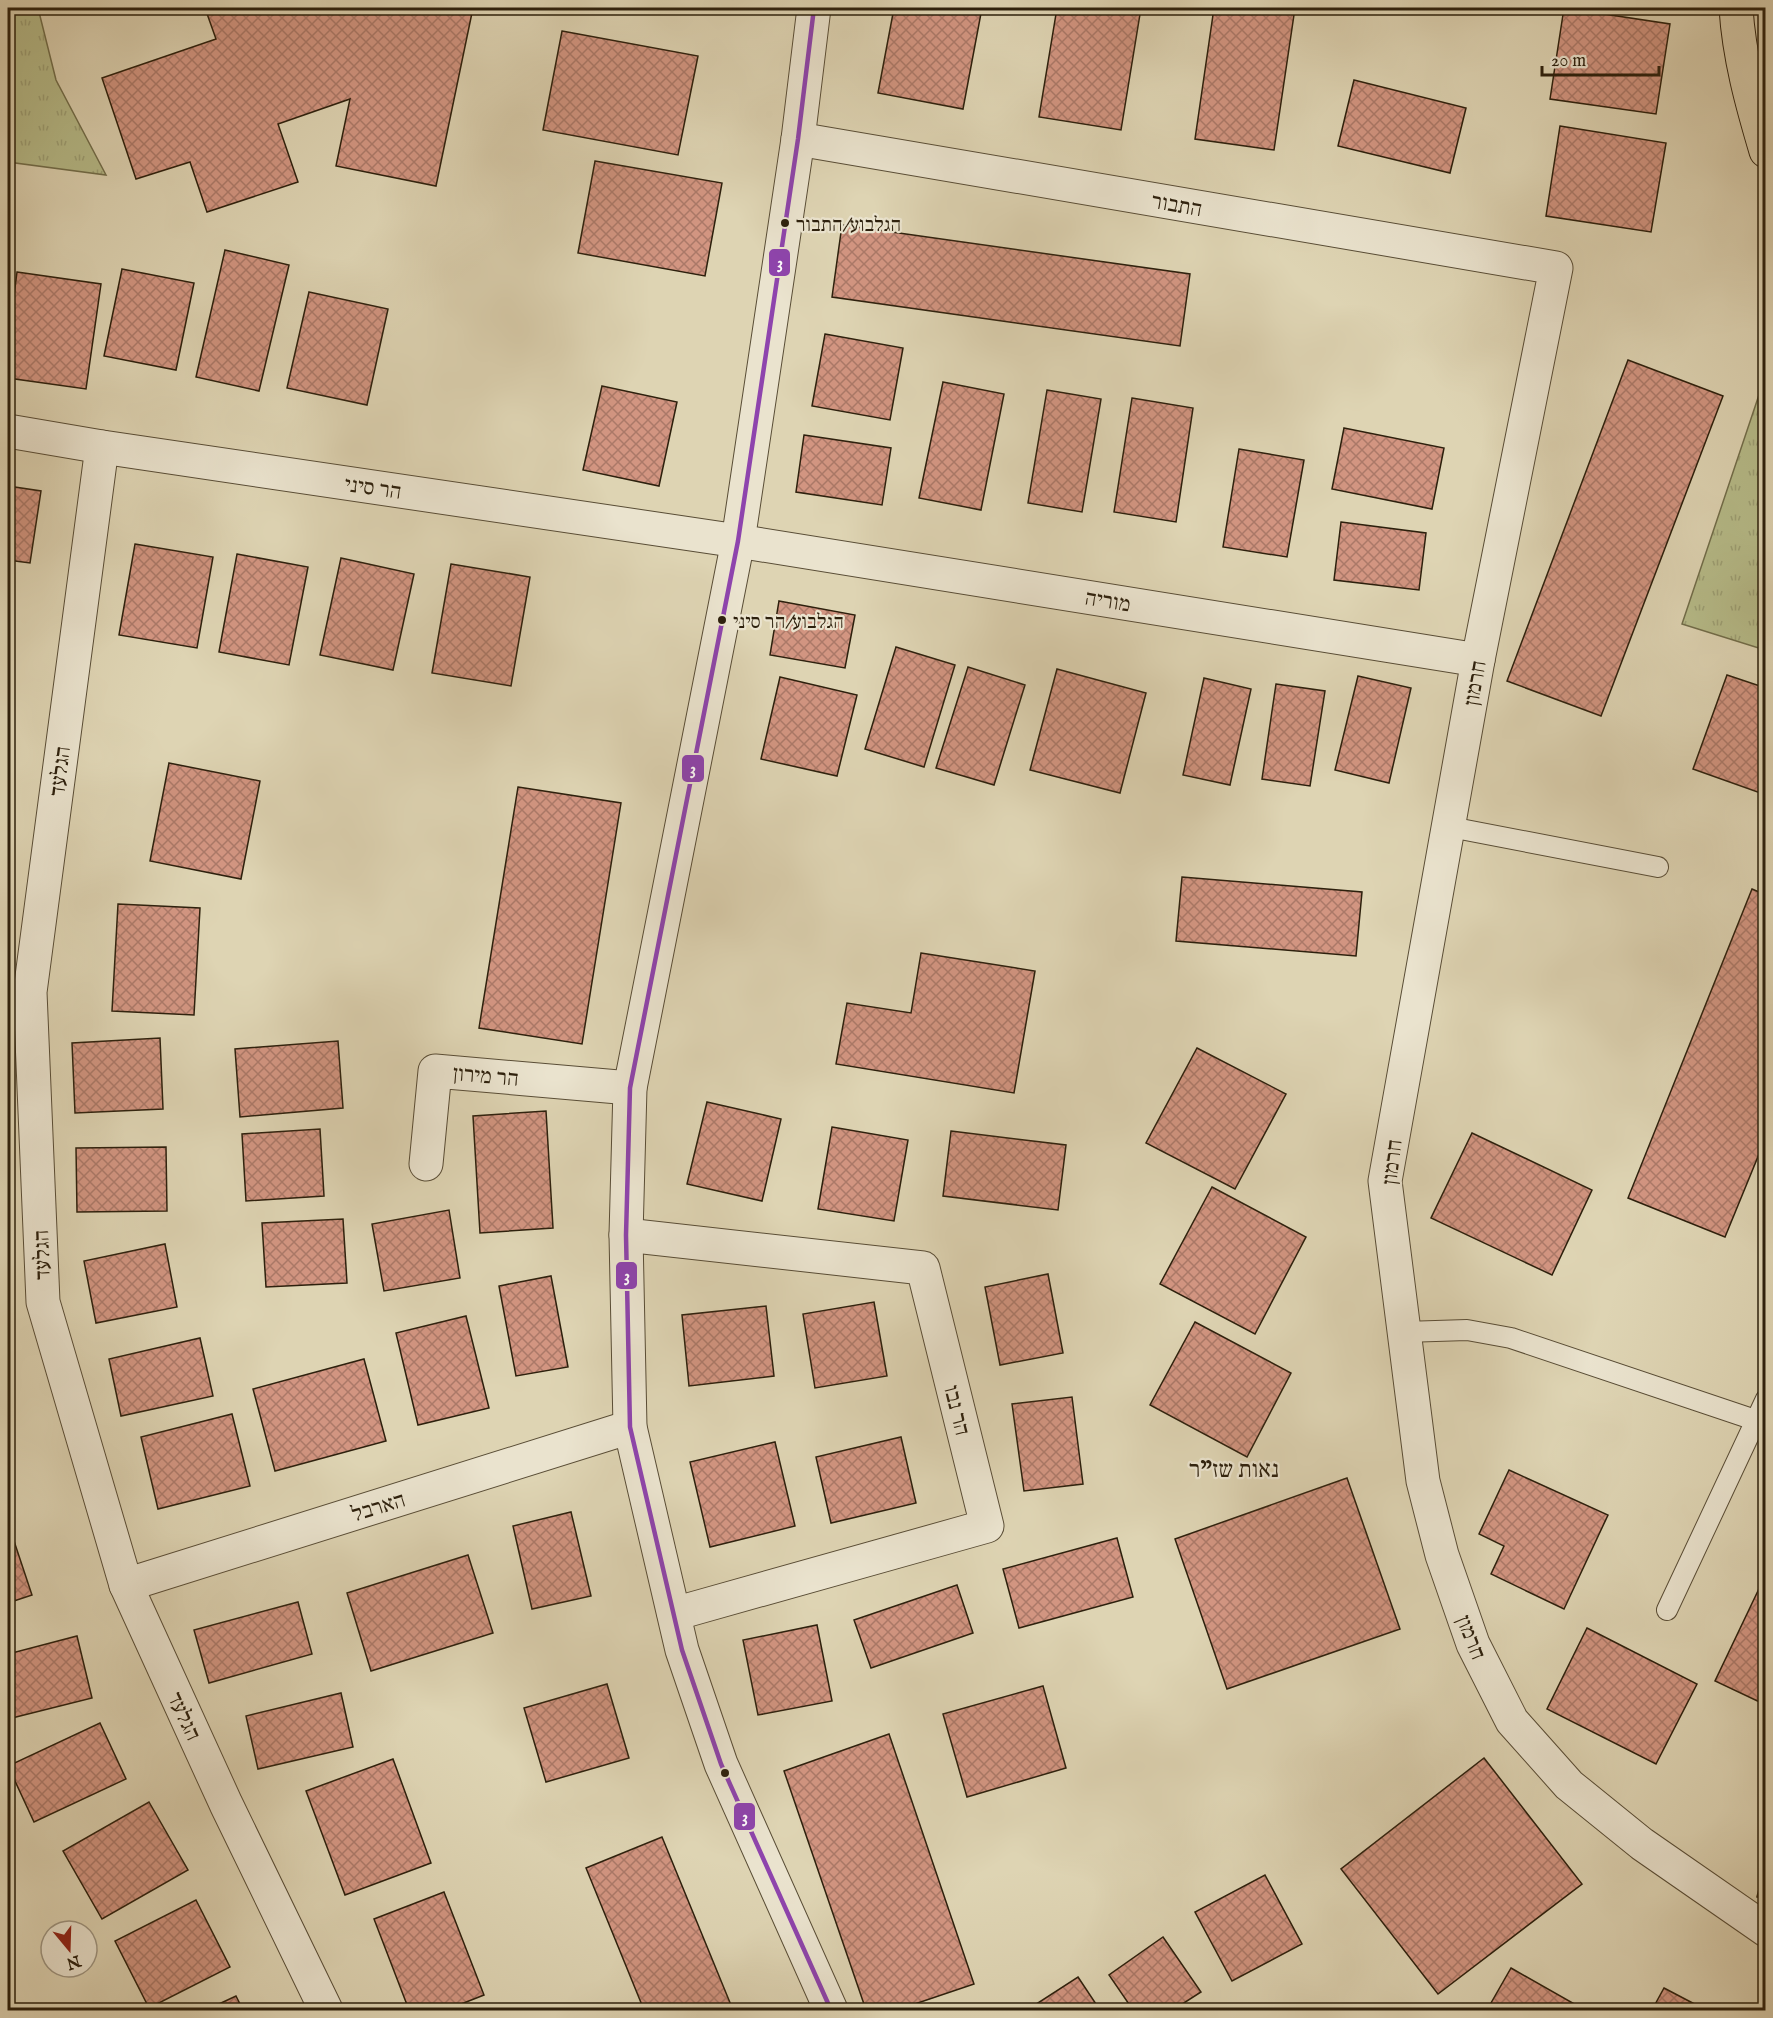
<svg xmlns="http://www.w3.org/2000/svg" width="1773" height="2018" font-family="'IM FELL English','Frank Ruhl Libre',serif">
	<defs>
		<pattern id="grass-tufts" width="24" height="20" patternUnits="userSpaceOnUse" patternTransform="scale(1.5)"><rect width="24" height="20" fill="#b6bb89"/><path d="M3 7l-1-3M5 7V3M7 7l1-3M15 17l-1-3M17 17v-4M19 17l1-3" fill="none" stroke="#9da075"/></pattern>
		<pattern id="building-cross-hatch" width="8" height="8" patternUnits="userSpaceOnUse" patternTransform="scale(1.5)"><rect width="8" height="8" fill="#d29581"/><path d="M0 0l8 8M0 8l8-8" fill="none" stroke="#ab7968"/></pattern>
	</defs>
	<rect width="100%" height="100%" fill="#ded4b3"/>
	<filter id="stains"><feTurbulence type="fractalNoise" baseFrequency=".00333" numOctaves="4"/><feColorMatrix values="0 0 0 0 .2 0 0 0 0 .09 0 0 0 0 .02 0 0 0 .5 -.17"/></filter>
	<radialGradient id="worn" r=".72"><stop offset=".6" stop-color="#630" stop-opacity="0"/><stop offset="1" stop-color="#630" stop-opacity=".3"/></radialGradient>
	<g fill="url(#grass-tufts)" stroke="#726e4b" stroke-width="1.5">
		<path d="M8,8h30l18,72 50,95 -98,-13z"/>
		<path d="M1765,377v273l-83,-26z"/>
	</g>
	<g fill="url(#building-cross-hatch)" stroke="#2d200d" stroke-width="1.5">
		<path d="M205,8h118l3,6 8,-6h139l-37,178 -100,-20 14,-67 -72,25 20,58 -91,30 -17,-50 -54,17 -34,-101 114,-39z"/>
		<path d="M894,8h88l-19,101 -85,-16z"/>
		<path d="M1057,8h84l-20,122 -82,-13z"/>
		<path d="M1214,8h81l-21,142 -79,-11z"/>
		<path d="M1564,8l106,16 -14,90 -106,-15z"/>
		<path d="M562,31l136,25 -20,99 -135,-25z"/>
		<path d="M1354,80l112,28 -16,65 -112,-27z"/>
		<path d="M1560,126l106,17 -15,89 -105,-16z"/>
		<path d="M595,161l127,22 -17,93 -127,-23z"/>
		<path d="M842,225l348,49 -10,72 -348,-49z"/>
		<path d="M225,250l64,15 -30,126 -63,-14z"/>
		<path d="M122,269l72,14 -18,87 -72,-14z"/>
		<path d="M17,272l84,12 -15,105 -78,-11v-36z"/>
		<path d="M309,292l79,17 -21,96 -80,-17z"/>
		<path d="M825,334l78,14 -13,72 -78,-14z"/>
		<path d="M1628,360l95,36 -122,320 -94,-35z"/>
		<path d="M943,382l61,12 -23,116 -62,-12z"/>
		<path d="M602,386l75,16 -18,84 -76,-16z"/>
		<path d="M1047,390l54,9 -19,113 -54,-9z"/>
		<path d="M1132,398l61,10 -17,114 -62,-10z"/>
		<path d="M1344,428l100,20 -12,61 -100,-20z"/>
		<path d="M804,435l87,13 -9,57 -86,-13z"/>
		<path d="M1239,449l65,11 -17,97 -64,-10z"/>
		<path d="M8,486l33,5 -11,72 -22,-3z"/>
		<path d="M1341,522l85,11 -7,57 -85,-10z"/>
		<path d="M135,544l78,13 -16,91 -78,-13z"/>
		<path d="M237,554l71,13 -19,98 -70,-13z"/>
		<path d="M341,558l73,16 -21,96 -73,-15z"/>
		<path d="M451,564l79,13 -19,109 -79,-13z"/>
		<path d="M779,601l76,14 -10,53 -75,-13z"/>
		<path d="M896,647l59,18 -31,102 -59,-18z"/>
		<path d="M968,667l57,18 -31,100 -58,-17z"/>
		<path d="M1057,669l89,24 -26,100 -90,-23z"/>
		<path d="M1727,675l39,13v107l-73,-26z"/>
		<path d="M1358,676l53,12 -22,95 -54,-13z"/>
		<path d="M780,677l77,18 -20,81 -76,-17z"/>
		<path d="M1204,678l47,11 -21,96 -47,-10z"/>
		<path d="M1276,684l49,7 -15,95 -48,-7z"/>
		<path d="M169,763l91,18 -19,98 -91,-18z"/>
		<path d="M518,787l103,16 -39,241 -103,-16z"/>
		<path d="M1182,877l180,15 -6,64 -180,-15z"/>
		<path d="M1752,889l14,6v242l-41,100 -97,-39z"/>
		<path d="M118,904l82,4 -6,107 -82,-4z"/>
		<path d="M921,953l114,18 -21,122 -178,-29 11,-61 64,10z"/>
		<path d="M160,1038l3,71 -88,4 -3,-70z"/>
		<path d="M338,1041l5,67 -103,9 -5,-68z"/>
		<path d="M1197,1048l89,46 -51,95 -89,-46z"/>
		<path d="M707,1102l74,17 -19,82 -75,-17z"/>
		<path d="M546,1111l7,117 -73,5 -7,-117z"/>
		<path d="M832,1127l76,13 -14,81 -76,-12z"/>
		<path d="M320,1129l4,67 -78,5 -4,-67z"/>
		<path d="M951,1131l115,14 -8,65 -115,-14z"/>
		<path d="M1472,1133l120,57 -40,85 -121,-57z"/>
		<path d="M166,1147l1,64 -90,1 -1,-64z"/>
		<path d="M1212,1187l94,50 -51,97 -95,-50z"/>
		<path d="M449,1210l11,68 -76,13 -12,-67z"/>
		<path d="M343,1219l4,64 -81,4 -4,-64z"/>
		<path d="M165,1244l12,63 -81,16 -12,-62z"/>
		<path d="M1048,1274l15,79 -63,12 -15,-78z"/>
		<path d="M551,1276l17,91 -52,9 -17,-90z"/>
		<path d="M874,1302l13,74 -72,12 -12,-74z"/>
		<path d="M766,1306l8,70 -85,10 -7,-71z"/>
		<path d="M466,1316l23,92 -71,17 -22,-92z"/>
		<path d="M1195,1322l96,51 -44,84 -97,-52z"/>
		<path d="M200,1338l13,58 -92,20 -12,-57z"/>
		<path d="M364,1359l22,82 -111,30 -22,-82z"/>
		<path d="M1072,1397l11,87 -59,7 -12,-87z"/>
		<path d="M232,1414l18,72 -92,23 -17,-72z"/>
		<path d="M901,1437l15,66 -85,20 -15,-66z"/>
		<path d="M775,1442l20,84 -85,21 -20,-85z"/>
		<path d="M1509,1470l99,45 -44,94 -73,-35 13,-28 -25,-12z"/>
		<path d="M1347,1478l53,151 -173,60 -52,-150z"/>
		<path d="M571,1512l20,84 -59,13 -19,-83z"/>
		<path d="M8,1523l24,72 -24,8z"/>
		<path d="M1117,1538l16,59 -114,31 -16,-59z"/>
		<path d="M468,1555l25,78 -122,38 -24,-78z"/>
		<path d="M1766,1574v131l-51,-24z"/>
		<path d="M957,1585l16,48 -102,35 -17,-48z"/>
		<path d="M298,1602l14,52 -103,29 -15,-53z"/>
		<path d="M817,1625l15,76 -74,14 -15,-75z"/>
		<path d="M1587,1628l110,56 -41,80 -109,-55z"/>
		<path d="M77,1636l15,62 -84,21v-65z"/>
		<path d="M607,1684l22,74 -83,24 -22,-74z"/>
		<path d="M1043,1686l23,82 -99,29 -24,-83z"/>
		<path d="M341,1693l12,54 -95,22 -12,-53z"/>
		<path d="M100,1723l26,56 -92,43 -26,-56z"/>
		<path d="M889,1734l85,250 -77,26h-31l-82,-239z"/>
		<path d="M1484,1758l98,126 -144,110 -97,-125z"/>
		<path d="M393,1759l38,104 -86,32 -39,-104z"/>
		<path d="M149,1802l39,68 -86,49 -39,-68z"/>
		<path d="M662,1837l71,173h-89l-58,-142z"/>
		<path d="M1766,1861v38l-9,-2z"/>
		<path d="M1265,1875l37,69 -70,37 -37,-69z"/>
		<path d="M444,1892l40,103 -38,15h-37l-35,-91z"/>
		<path d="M196,1900l34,67 -81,41 -34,-67z"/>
		<path d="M1163,1937l38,55 -28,18h-40l-24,-35z"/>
		<path d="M1511,1968l74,42h-98z"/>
		<path d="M1078,1977l22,33h-73z"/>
		<path d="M1664,1988l42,22h-54z"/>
		<path d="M236,1996l7,14h-37z"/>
	</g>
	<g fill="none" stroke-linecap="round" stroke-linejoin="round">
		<defs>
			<g id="lane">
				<path d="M1450,827l208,40"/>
				<path d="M1404,1332l63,-2 44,8 244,82"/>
				<path d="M1667,1610l99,-211"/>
			</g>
			<g id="street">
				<path d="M814,8l-16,131 -60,402 -108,547 -4,147 4,192 52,223 39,114 110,246"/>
				<path d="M798,139l758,129 -78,392 -93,521 38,300 19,74 31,89 39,77 57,64 73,59 124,86"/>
				<path d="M8,431l94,16 636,94 740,119"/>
				<path d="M102,447l-72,545 13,310 83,283 100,219 100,206"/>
				<path d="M426,1164l9,-93 195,17"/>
				<path d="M626,1235l297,33 64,258 -313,88"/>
				<path d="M126,1585l504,-158"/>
			</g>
			<path id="highway" d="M1736,8c3,49 16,96 30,143"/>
		</defs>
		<use href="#lane" stroke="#594d36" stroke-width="22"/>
		<use href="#street" stroke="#594d36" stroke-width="35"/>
		<use href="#highway" stroke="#2d200d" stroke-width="35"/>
		<use href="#lane" stroke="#eae3ce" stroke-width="20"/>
		<use href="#street" stroke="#eae3ce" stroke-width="33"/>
		<use href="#highway" stroke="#ded4b3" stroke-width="33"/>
		<defs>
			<path id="bus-1" d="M814,8l-16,131 -60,402 -108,547 -4,147 4,192 52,223 39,114 110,246"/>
		</defs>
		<use href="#bus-1" stroke="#eae3ce" stroke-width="9"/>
		<use href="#bus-1" stroke="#8e44ad" stroke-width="4.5"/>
	</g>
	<g fill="#2d200d" stroke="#eae3ce" stroke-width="2">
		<circle cx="785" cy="223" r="5"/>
		<circle cx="722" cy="620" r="5"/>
		<circle cx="725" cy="1773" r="5"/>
	</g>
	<g text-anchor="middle" stroke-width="4.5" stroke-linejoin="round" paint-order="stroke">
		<g font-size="20" fill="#2d200d" stroke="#eae3ce" text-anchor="start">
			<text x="796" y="231">הגלבוע/התבור</text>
			<text x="733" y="628">הגלבוע/הר סיני</text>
		</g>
		<g font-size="22" fill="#2d200d" stroke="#eae3ce">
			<text transform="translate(1177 204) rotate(10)" y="8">התבור</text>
			<text transform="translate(373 487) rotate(8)" y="8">הר סיני</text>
			<text transform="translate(1108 600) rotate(9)" y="8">מוריה</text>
			<text transform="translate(1474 683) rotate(-80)" y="8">חרמון</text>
			<text transform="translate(59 771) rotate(-83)" y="8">הגלעד</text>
			<text transform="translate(486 1075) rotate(5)" y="8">הר מירון</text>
			<text transform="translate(1391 1162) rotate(-83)" y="8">חרמון</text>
			<text transform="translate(41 1255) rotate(-92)" y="8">הגלעד</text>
			<text transform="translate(958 1410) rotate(76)" y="8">הר נבו</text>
			<text transform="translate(378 1506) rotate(-17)" y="8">הארבל</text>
			<text transform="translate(1472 1637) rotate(68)" y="8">חרמון</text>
			<text transform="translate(185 1716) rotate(65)" y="8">הגלעד</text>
		</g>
		<g font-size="24" fill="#2d200d" stroke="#eae3ce">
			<text x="1234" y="1477">נאות שז"ר</text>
		</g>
	</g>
	<g stroke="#eae3ce" stroke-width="2">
		<rect x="768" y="248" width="23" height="29" rx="6" fill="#8e44ad"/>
		<rect x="681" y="754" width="24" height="29" rx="6" fill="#8e44ad"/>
		<rect x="615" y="1261" width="23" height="29" rx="6" fill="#8e44ad"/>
		<rect x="733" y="1802" width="23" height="29" rx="6" fill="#8e44ad"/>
	</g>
	<g font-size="16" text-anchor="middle" font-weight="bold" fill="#fff">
		<text x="780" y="268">3</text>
		<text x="693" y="774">3</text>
		<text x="627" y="1281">3</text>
		<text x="745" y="1822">3</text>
	</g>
	<rect width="1773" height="2018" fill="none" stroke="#ded4b3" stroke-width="30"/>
	<rect x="9" y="9" width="1755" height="2000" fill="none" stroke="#2d200d" stroke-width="3"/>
	<rect x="15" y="15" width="1743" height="1988" fill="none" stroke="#2d200d" stroke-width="1.5"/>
	<g transform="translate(69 1949) rotate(161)"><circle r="28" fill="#eae3ce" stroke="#9e9581" stroke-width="1.5"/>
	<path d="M0-4.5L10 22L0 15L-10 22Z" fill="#8f2418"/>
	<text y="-9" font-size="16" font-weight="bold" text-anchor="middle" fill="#2d200d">N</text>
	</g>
	<path d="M1542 66v9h117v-9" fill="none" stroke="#2d200d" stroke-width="3"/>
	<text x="1551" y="66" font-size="18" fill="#2d200d" stroke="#eae3ce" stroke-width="4.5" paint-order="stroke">20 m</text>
	<rect width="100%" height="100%" filter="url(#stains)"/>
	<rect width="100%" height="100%" fill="url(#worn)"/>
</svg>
